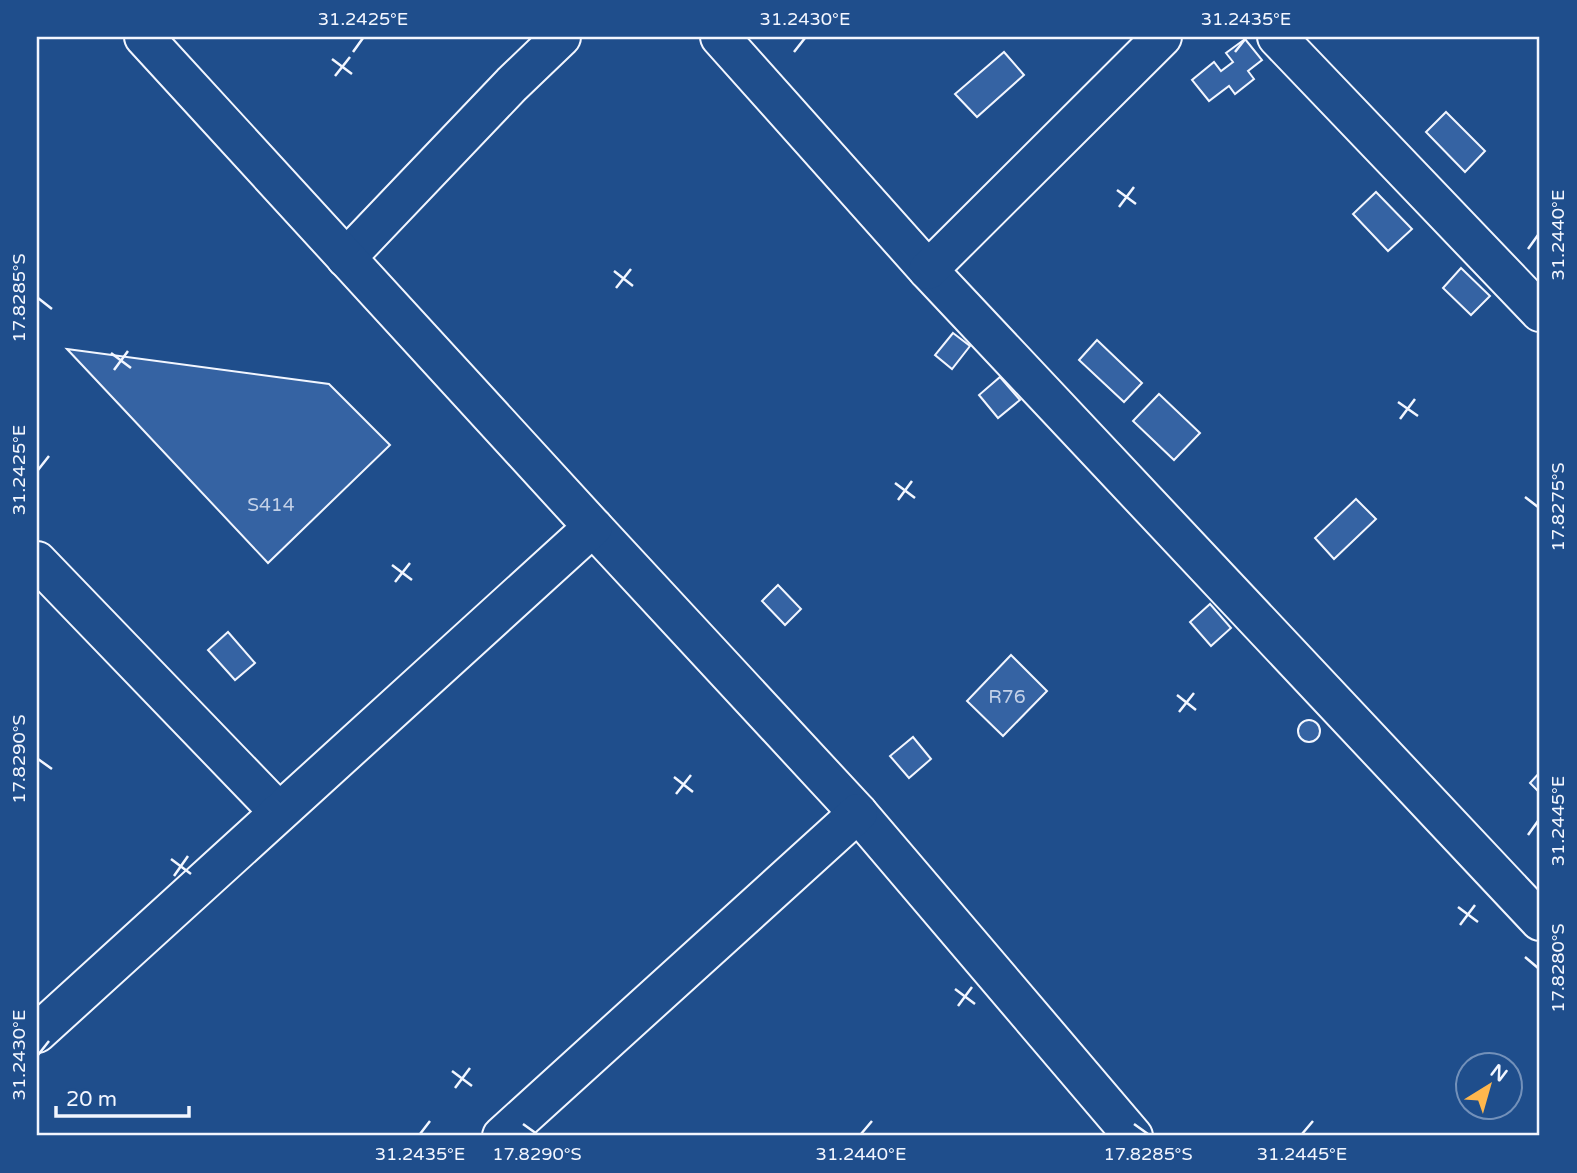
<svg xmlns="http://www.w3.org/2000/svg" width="1577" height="1173" font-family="'Varela Round',sans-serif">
	<rect width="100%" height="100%" fill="#1f4e8c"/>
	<g fill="#3563a3" stroke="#f2f6ff" stroke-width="2">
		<path d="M1245,39l17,21 -14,11 6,8 -19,15 -6,-8 -20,15 -17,-21 22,-18 7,9 12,-9 -7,-9z"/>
		<path d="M1004,52l20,23 -47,42 -22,-23z"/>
		<path d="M1446,112l39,39 -20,21 -39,-40z"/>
		<path d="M1376,192l36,37 -24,22 -35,-37z"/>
		<path d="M1461,268l29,28 -19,19 -28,-27z"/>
		<path d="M953,333l17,13 -18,23 -17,-14z"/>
		<path d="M1097,340l45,43 -18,19 -45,-42z"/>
		<path d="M67,349l262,35 61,61 -122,118z"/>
		<path d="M1000,377l20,23 -22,18 -19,-23z"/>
		<path d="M1159,394l41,39 -26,27 -41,-39z"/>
		<path d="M1356,499l20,20 -42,40 -19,-21z"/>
		<path d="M778,585l23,24 -16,16 -23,-24z"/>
		<path d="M1210,604l21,24 -20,18 -21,-24z"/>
		<path d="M228,632l27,31 -20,17 -27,-30z"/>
		<path d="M1011,655l36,36 -44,45 -36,-35z"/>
		<circle cx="1309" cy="731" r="11"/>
		<path d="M913,737l18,22 -22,19 -19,-22z"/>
		<path d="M1540,772v21l-10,-10z"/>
	</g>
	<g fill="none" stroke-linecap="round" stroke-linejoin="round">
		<defs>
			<g id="minor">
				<path d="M720,37l208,233 612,651"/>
				<path d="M1277,37l263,275"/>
				<path d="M346,258l166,-174 49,-47"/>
				<path d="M928,270l234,-233"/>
				<path d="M593,527l265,286 275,323"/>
				<path d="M37,561l242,251"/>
				<path d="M37,1033l556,-506 -449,-490"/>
				<path d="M502,1136l356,-323"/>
			</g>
		</defs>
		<use href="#minor" stroke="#f2f6ff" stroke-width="42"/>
		<use href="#minor" stroke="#1f4e8c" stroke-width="38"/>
	</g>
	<path fill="none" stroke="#f2f6ff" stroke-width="2.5" d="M353,52l10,-14M794,52l11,-14M1235,52l11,-14M332,59l20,15M335,76l15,-19M1117,190l19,14M1119,207l15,-20M1528,249l10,-14M614,271l19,15M616,288l15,-19M38,298l14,11M111,353l20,15M114,370l14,-19M1398,402l20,14M1400,419l15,-20M38,470l11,-14M895,483l20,15M1525,497l13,10M898,500l14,-19M392,565l20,15M395,582l15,-19M1177,695l19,15M1179,712l15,-19M38,759l14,10M674,777l19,15M676,794l15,-19M1528,835l10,-14M171,859l20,15M174,876l14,-20M1458,907l20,15M1460,925l15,-20M1525,957l13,11M955,989l20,15M958,1006l14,-19M38,1055l11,-14M452,1071l20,15M455,1088l15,-20M523,1124l14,10M1134,1124l14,10M420,1134l10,-13M861,1134l11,-13M1302,1134l11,-13"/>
	<g text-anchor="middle" stroke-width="5" stroke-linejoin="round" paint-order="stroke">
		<g font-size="19" fill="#c3d1e8">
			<text x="271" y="511">S414</text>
			<text x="1007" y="703">R76</text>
		</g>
	</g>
	<rect width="1577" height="1173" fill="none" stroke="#1f4e8c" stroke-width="77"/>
	<g transform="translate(1489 1086) rotate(37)"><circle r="33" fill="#1f4e8c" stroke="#7391ba" stroke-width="2"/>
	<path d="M0-5L12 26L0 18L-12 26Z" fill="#ffb74d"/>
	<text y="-10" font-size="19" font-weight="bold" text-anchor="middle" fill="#f2f6ff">N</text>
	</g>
	<path d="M56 1106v10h133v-10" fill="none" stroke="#f2f6ff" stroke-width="3.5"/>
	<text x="66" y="1106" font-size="21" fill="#f2f6ff" stroke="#1f4e8c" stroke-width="5" paint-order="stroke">20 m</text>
	<rect x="38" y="38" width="1500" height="1096" fill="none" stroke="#f2f6ff" stroke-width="2.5"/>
	<g font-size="18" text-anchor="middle" fill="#f2f6ff">
		<text x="363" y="25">31.2425°E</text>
		<text x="805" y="25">31.2430°E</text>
		<text x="1246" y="25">31.2435°E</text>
		<text transform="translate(1558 235) rotate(-90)" y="6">31.2440°E</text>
		<text transform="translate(19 298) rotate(-90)" y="6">17.8285°S</text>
		<text transform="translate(19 470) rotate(-90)" y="6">31.2425°E</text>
		<text transform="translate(1558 507) rotate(-90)" y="6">17.8275°S</text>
		<text transform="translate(19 759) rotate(-90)" y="6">17.8290°S</text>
		<text transform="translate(1558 821) rotate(-90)" y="6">31.2445°E</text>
		<text transform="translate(1558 968) rotate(-90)" y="6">17.8280°S</text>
		<text transform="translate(19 1055) rotate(-90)" y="6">31.2430°E</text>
		<text x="420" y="1160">31.2435°E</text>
		<text x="537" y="1160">17.8290°S</text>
		<text x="861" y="1160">31.2440°E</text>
		<text x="1148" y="1160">17.8285°S</text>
		<text x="1302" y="1160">31.2445°E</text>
	</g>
</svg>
